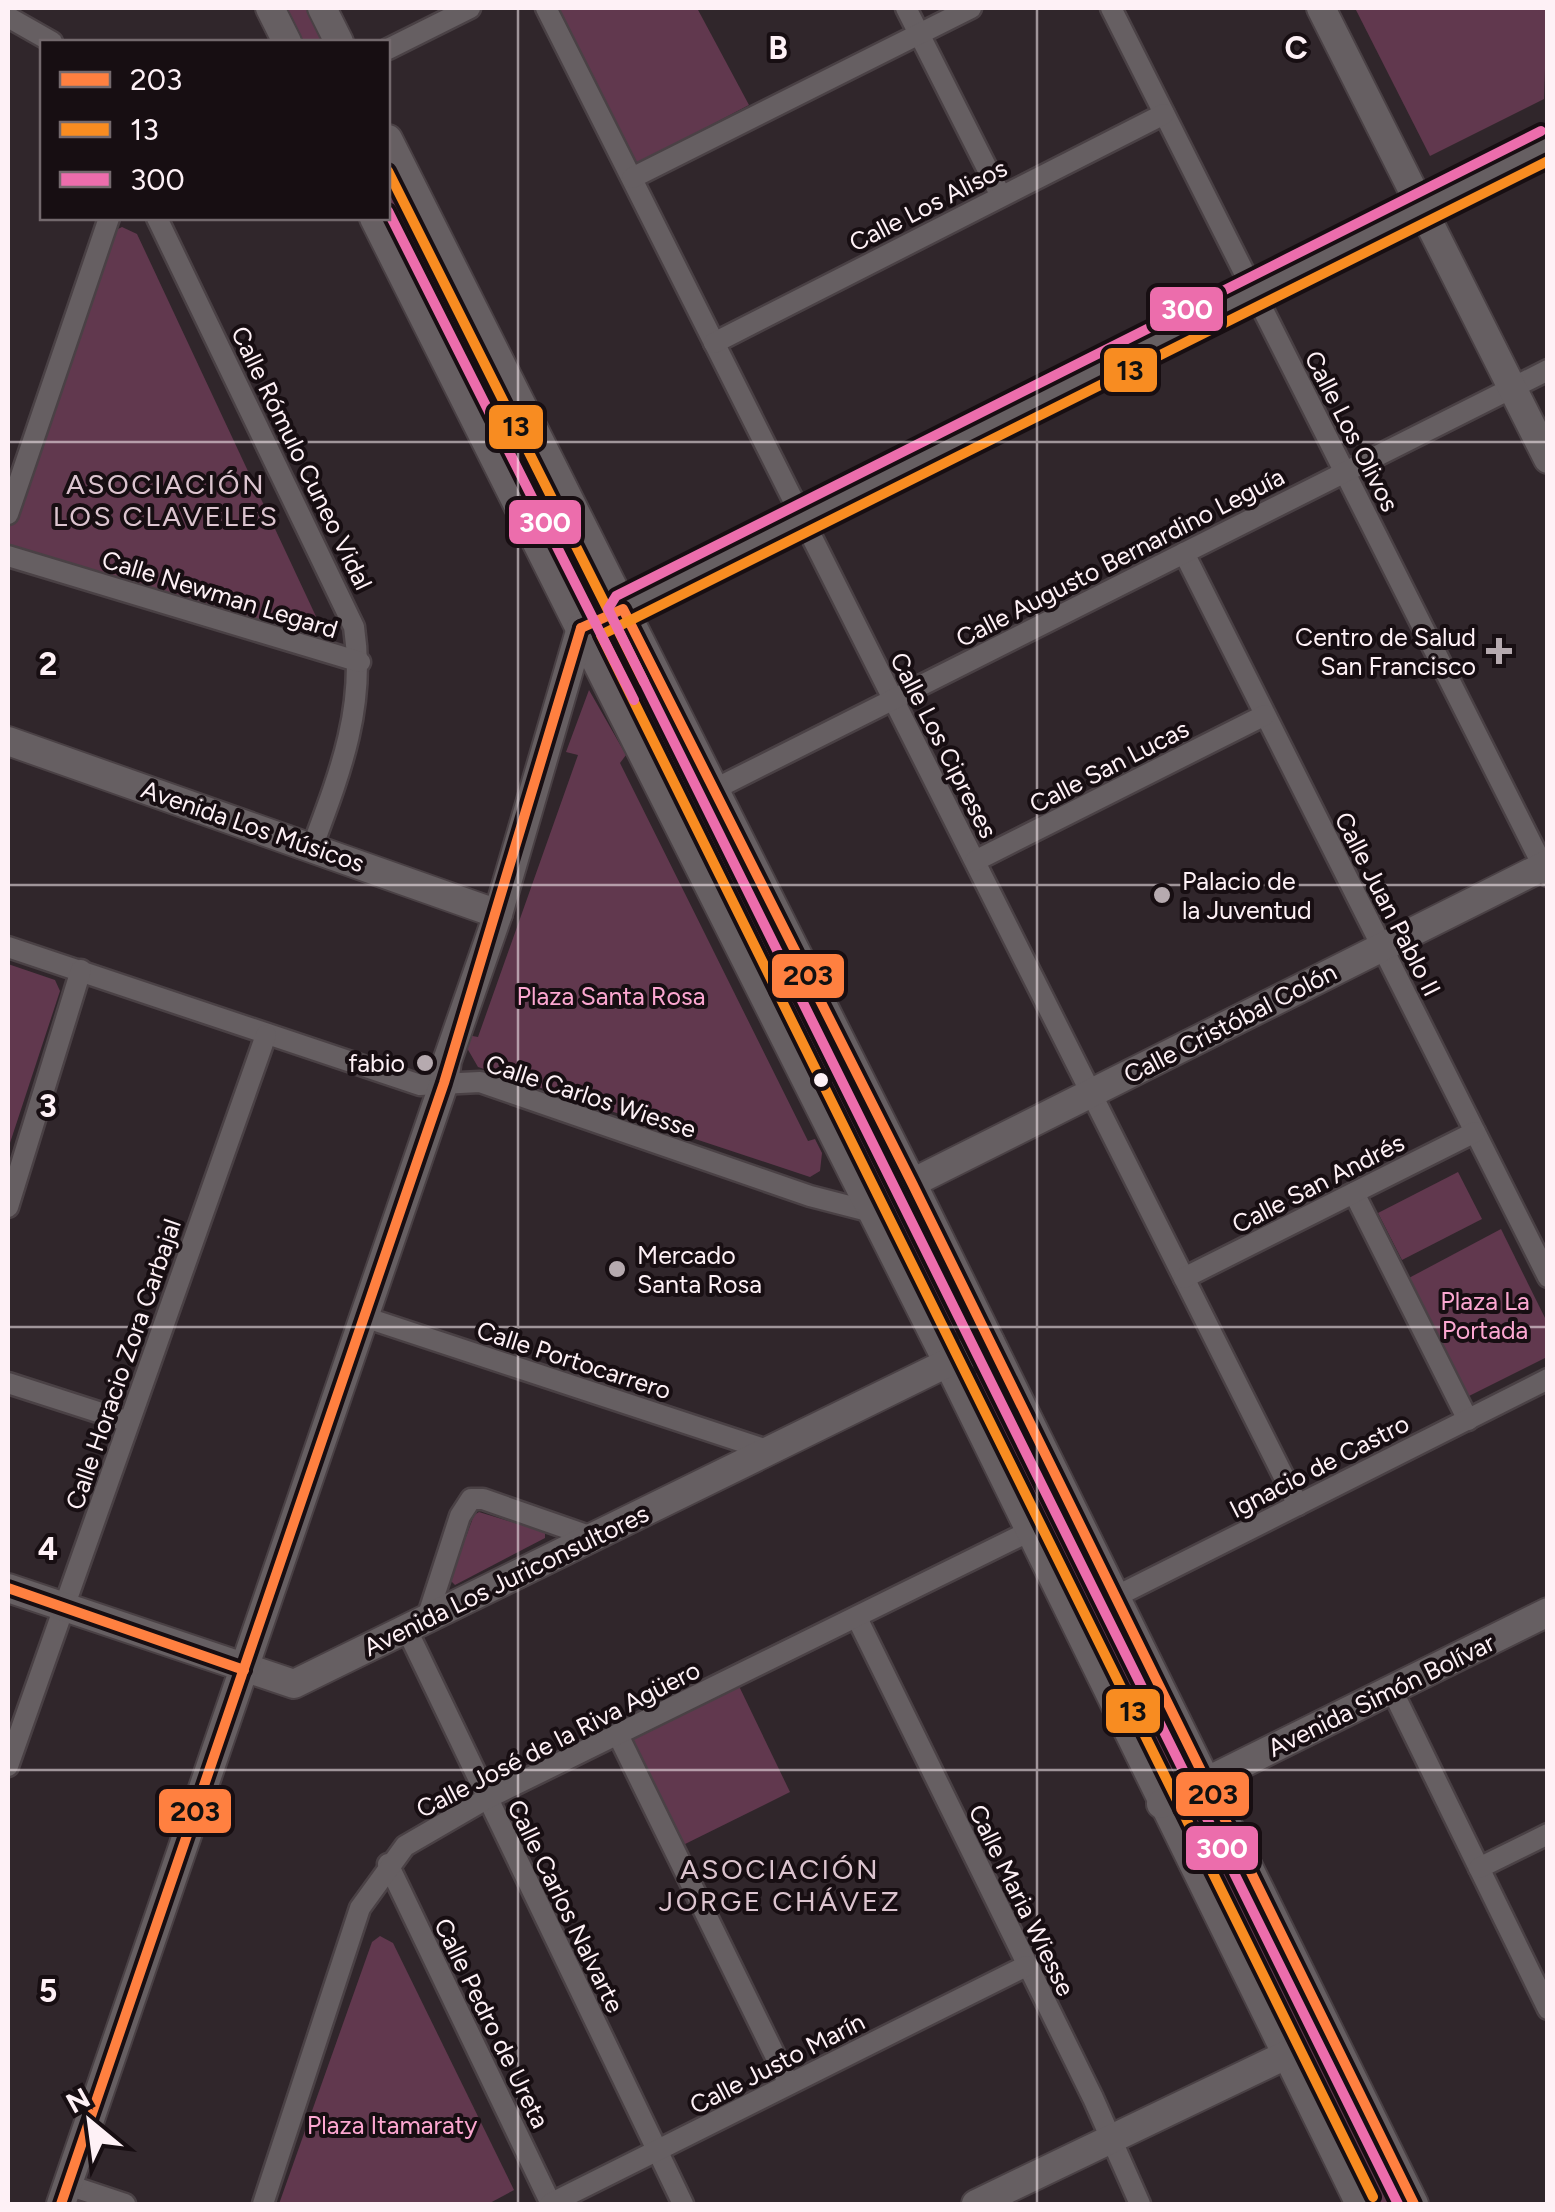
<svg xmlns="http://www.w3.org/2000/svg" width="1555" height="2212" font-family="Figtree,sans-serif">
	<rect width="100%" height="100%" fill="#30262b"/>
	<g fill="#61384e">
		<path d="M287,8h21l18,34h-22z"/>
		<path d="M555,8h142l52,97 -112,59 -7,-1z"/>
		<path d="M1355,8h192l-3,91 -114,57z"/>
		<path d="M388,168l207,419 -3,8 -14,1 -190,-385z"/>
		<path d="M122,227l15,7 183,391 -3,14 -309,-90v-27l100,-288z"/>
		<path d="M613,639l8,4 343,681 -3,8 -14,1 -343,-681 1,-9z"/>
		<path d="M589,690l37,65 -6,8 188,378 7,-2 7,14 -2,18 -10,6 -332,-110 -11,-19v-13l11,2 100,-282 -12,-3z"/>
		<path d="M8,964l47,16 5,11 -52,158z"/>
		<path d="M1458,1172l24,47 -80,41 -24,-47z"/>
		<path d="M1501,1229l46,93v35l-80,40 -60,-118z"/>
		<path d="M981,1371l8,5 193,387 -2,7 -15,2 -193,-388 1,-9z"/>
		<path d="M479,1512l66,20v6l-90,47 -5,-5 24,-65z"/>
		<path d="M737,1682l53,110 -113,56 -54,-109z"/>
		<path d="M1201,1814l9,4 193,386h-22l-188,-377 1,-9z"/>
		<path d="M380,1936l13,7 121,247 -26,14h-209l93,-262z"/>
	</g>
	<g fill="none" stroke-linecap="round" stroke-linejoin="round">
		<defs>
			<g id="street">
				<path d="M546,8l752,1497"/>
				<path d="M906,8l95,188"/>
				<path d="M1111,8l437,868"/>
				<path d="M8,17l44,25"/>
				<path d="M388,49l82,-41"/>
				<path d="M632,178l339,-170"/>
				<path d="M157,218l197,409c12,79 -14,146 -41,218"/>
				<path d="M714,343l450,-229"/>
				<path d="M8,514l101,-296"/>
				<path d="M1184,553l364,724"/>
				<path d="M8,556l352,106"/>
				<path d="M715,789l833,-419"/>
				<path d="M975,861l290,-146"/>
				<path d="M8,947l412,138 60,-3 330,114 62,16"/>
				<path d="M1354,1193l114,227"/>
				<path d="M8,1207l73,-237"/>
				<path d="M1184,1278l291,-146"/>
				<path d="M364,1317l403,133"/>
				<path d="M8,1383l121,39"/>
				<path d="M1113,1598l435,-219"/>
				<path d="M427,1618l33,-102 11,-17h12l109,38"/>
				<path d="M857,1618l236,480 47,106"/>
				<path d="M406,1628l277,576"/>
				<path d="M1392,1690l156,319"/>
				<path d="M618,1735l171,349"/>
				<path d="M8,1766l258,-731"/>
				<path d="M388,1864l163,340"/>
				<path d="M1479,1868l69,-34"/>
				<path d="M68,2185l57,19"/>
				<path d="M263,2204l97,-296 45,-62 81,-47 542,-267"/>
				<path d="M550,2204l476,-238"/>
			</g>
			<g id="secondary">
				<path d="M270,8l17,34"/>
				<path d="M322,8l17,34"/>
				<path d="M1321,8l227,451"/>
				<path d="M388,139l524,1044 502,1021"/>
				<path d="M374,218l574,1145 412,841"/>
				<path d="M581,628l967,-484"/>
				<path d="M8,741l490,173"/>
				<path d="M912,1183l636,-319"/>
				<path d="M8,1588l286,96 696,-342"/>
				<path d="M1161,1804l387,-192"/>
				<path d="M61,2204l383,-1121 3,-22 51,-147 83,-286"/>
				<path d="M976,2204l310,-149"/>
			</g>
		</defs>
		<use href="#street" stroke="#4a4145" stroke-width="25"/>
		<use href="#secondary" stroke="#4a4145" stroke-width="32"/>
		<use href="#street" stroke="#665f62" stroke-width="20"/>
		<use href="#secondary" stroke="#665f62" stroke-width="28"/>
		<defs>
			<g id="bus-1">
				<path d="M581,628l42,-19 289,574 502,1021"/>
				<path d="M8,1588l236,82"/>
				<path d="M61,2204l383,-1121 137,-455"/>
			</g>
			<g id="bus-2">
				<path d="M388,171l256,511"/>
				<path d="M1373,2197l-772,-1562 947,-474"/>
			</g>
			<g id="bus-3">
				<path d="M388,211l246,489"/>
				<path d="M1398,2204l-790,-1595 8,-13 925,-465"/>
			</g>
		</defs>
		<use href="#bus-1" stroke="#170e12" stroke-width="18"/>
		<use href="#bus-2" stroke="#170e12" stroke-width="18"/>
		<use href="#bus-3" stroke="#170e12" stroke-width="18"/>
		<use href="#bus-1" stroke="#ff8040" stroke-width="10"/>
		<use href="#bus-2" stroke="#f88c21" stroke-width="10"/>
		<use href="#bus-3" stroke="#ec6dac" stroke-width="10"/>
	</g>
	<path fill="none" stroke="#fef1f6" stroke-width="2.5" stroke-opacity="0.55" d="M518,8v2196M1037,8v2196M8,442h1540M8,885h1540M8,1327h1540M8,1770h1540"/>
	<g fill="#b6aaaf" stroke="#170e12" stroke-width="4">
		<path d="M1494 636h10v10h10v10h-10v10h-10v-10h-10v-10h10z"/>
		<circle cx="1162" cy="895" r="10"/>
		<circle cx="425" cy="1063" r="10"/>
		<circle cx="617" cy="1269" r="10"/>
	</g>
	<circle fill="#fef1f6" stroke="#170e12" stroke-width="4" cx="821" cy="1080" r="9"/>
	<g text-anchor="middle" stroke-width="8" stroke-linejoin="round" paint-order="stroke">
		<g font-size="25" fill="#fef1f6" stroke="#170e12">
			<text transform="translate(928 205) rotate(-27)" y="9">Calle Los Alisos</text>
			<text transform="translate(1352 431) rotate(63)" y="9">Calle Los Olivos</text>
			<text transform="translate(302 458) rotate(64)" y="9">Calle Rómulo Cuneo Vidal</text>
			<text transform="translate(1120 557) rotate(-27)" y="9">Calle Augusto Bernardino Leguía</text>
			<text transform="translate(220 594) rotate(17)" y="9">Calle Newman Legard</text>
			<text transform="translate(944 745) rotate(63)" y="9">Calle Los Cipreses</text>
			<text transform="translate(1109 766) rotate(-27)" y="9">Calle San Lucas</text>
			<text transform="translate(253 826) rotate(19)" y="9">Avenida Los Músicos</text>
			<text transform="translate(1388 904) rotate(63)" y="9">Calle Juan Pablo II</text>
			<text transform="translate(1230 1023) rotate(-27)" y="9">Calle Cristóbal Colón</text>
			<text transform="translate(591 1096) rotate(18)" y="9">Calle Carlos Wiesse</text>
			<text transform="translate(1318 1183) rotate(-27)" y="9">Calle San Andrés</text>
			<text transform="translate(574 1360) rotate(18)" y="9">Calle Portocarrero</text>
			<text transform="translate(123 1364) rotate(-71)" y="9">Calle Horacio Zora Carbajal</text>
			<text transform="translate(1319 1466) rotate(-27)" y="9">Ignacio de Castro</text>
			<text transform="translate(506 1580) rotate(-26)" y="9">Avenida Los Juriconsultores</text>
			<text transform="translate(1381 1695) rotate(-26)" y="9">Avenida Simón Bolívar</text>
			<text transform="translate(558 1739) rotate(-27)" y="9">Calle José de la Riva Agüero</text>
			<text transform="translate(1022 1900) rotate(64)" y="9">Calle Maria Wiesse</text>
			<text transform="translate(566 1906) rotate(64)" y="9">Calle Carlos Nalvarte</text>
			<text transform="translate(492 2023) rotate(64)" y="9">Calle Pedro de Ureta</text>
			<text transform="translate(777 2063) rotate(-27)" y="9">Calle Justo Marín</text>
		</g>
		<g font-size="25" fill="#fef1f6" stroke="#170e12" text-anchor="end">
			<text x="1476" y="646">Centro de Salud<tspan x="1476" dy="29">San Francisco</tspan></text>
			<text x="1182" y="890" text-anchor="start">Palacio de<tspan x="1182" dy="29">la Juventud</tspan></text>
			<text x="405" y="1072">fabio</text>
			<text x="637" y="1264" text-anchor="start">Mercado<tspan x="637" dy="29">Santa Rosa</tspan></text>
		</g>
		<g font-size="25" fill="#fca7d1" stroke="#170e12">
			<text x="611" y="1005">Plaza Santa Rosa</text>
			<text x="1485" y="1310">Plaza La<tspan x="1485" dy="29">Portada</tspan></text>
			<text x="392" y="2134">Plaza Itamaraty</text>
		</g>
		<g font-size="28" letter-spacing="2.5" fill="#dcc4cf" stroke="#170e12">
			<text x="166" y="494">ASOCIACIÓN<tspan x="166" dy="32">LOS CLAVELES</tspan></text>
			<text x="780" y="1879">ASOCIACIÓN<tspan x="780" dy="32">JORGE CHÁVEZ</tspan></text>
		</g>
	</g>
	<g font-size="32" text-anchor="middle" font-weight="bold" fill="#fef1f6" stroke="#170e12" stroke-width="8" stroke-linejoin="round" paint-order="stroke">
		<text x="778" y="59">B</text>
		<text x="1296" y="59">C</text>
		<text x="48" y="675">2</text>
		<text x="48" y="1117">3</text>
		<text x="48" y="1560">4</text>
		<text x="48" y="2002">5</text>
	</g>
	<g stroke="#170e12" stroke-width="4">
		<rect x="1148" y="285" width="77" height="48" rx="10" fill="#ec6dac"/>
		<rect x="1102" y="346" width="57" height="48" rx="10" fill="#f88c21"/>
		<rect x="487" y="403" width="58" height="48" rx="10" fill="#f88c21"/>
		<rect x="507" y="498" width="76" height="48" rx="10" fill="#ec6dac"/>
		<rect x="770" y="952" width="76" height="48" rx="10" fill="#ff8040"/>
		<rect x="1104" y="1687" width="58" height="48" rx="10" fill="#f88c21"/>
		<rect x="1174" y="1770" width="77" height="48" rx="10" fill="#ff8040"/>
		<rect x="157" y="1787" width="76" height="48" rx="10" fill="#ff8040"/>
		<rect x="1184" y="1824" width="76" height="48" rx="10" fill="#ec6dac"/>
	</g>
	<g font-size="28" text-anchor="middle" font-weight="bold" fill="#fff">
		<text x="1187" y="319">300</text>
		<text x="545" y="532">300</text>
		<text x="1222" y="1858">300</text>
	</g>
	<g font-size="28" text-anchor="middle" font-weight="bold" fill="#111">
		<text x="1130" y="380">13</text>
		<text x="516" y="436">13</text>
		<text x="808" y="985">203</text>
		<text x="1133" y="1721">13</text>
		<text x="1213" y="1804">203</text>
		<text x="195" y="1821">203</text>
	</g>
	<rect width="1555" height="2212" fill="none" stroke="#fef1f6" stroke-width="20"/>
	<rect x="40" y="40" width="350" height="180" fill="#170e12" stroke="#73696d" stroke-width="2.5"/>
	<rect x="60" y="72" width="50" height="15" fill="#ff8040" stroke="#73696d" stroke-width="2.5"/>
	<text x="130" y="90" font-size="30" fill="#fef1f6">203</text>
	<rect x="60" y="122" width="50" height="15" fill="#f88c21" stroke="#73696d" stroke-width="2.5"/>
	<text x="130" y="140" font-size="30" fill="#fef1f6">13</text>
	<rect x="60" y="172" width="50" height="15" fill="#ec6dac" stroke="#73696d" stroke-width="2.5"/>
	<text x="130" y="190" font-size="30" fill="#fef1f6">300</text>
	<g transform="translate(90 2122) rotate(331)" stroke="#170e12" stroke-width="8" paint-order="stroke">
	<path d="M0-8L18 38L0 25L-18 38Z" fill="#fef1f6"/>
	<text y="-15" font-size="28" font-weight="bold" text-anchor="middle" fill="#fef1f6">N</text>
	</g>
</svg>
